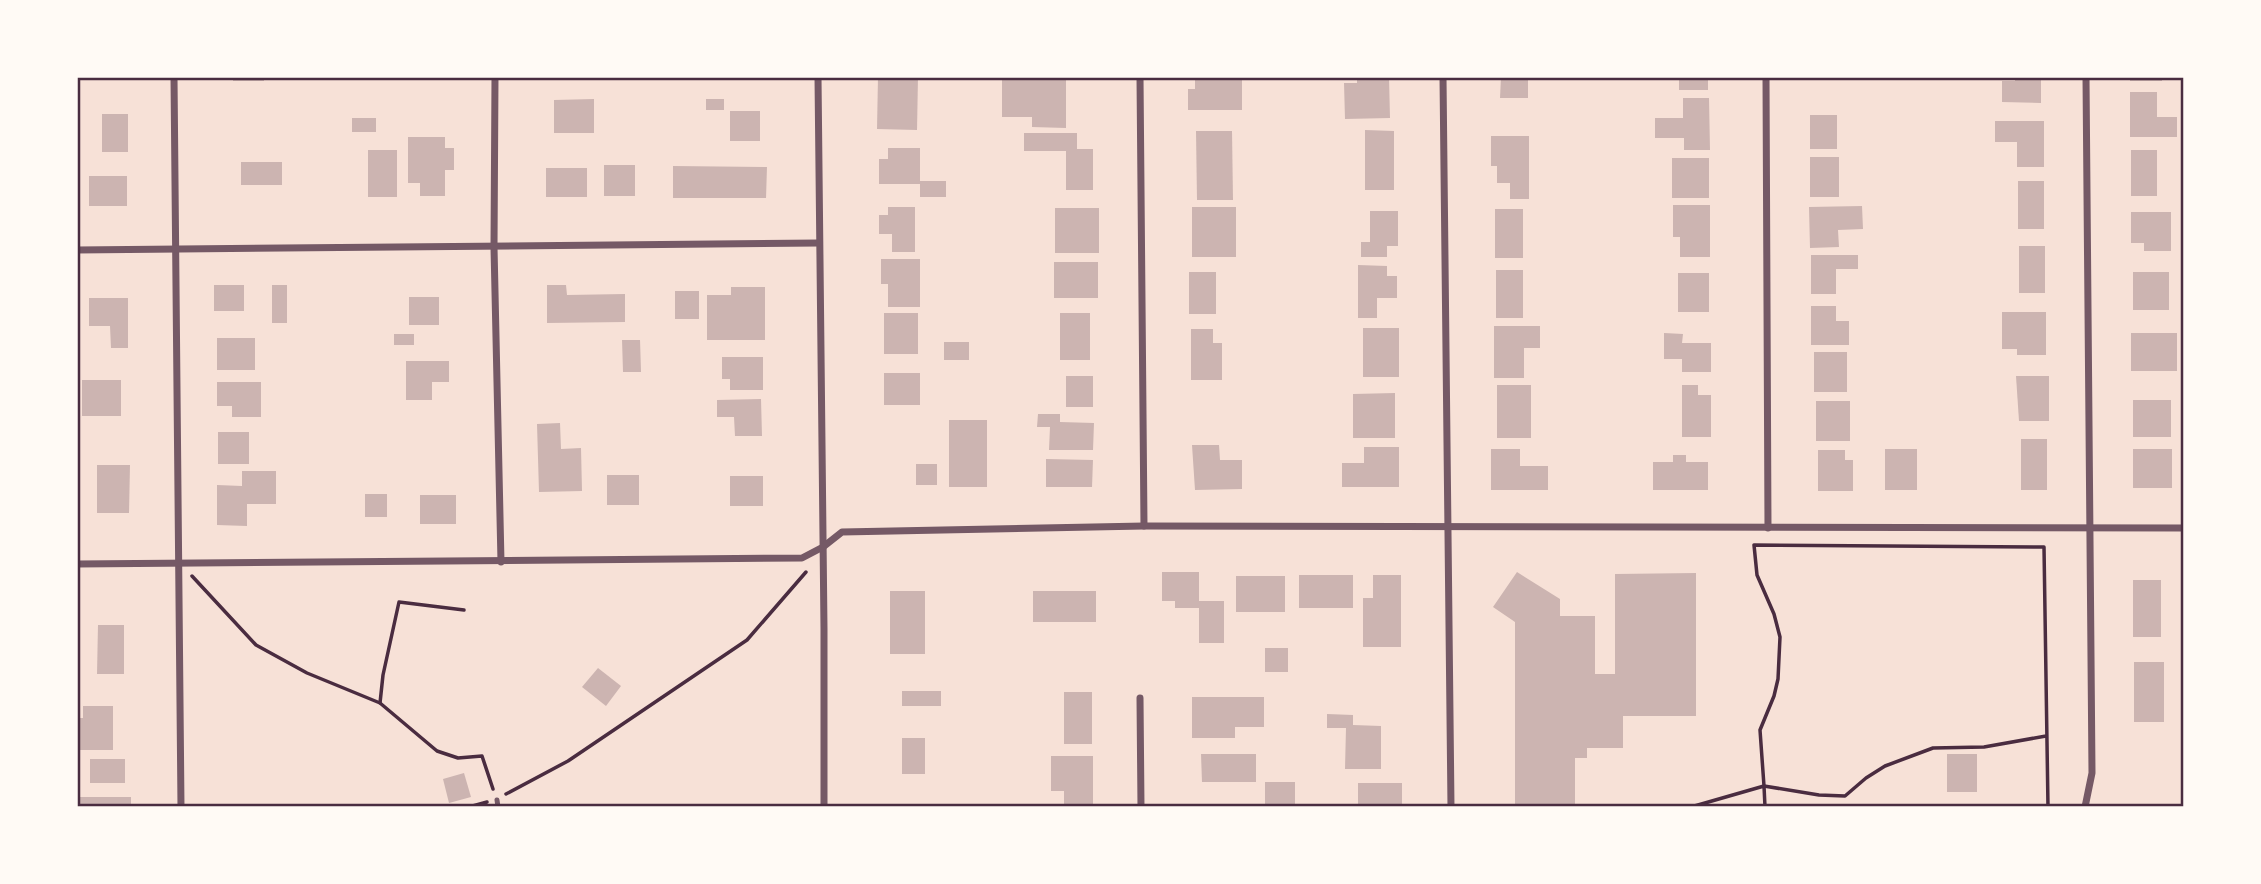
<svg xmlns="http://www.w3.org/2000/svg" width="2261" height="884" font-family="'Playfair Display',serif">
	<rect width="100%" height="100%" fill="#f7e1d7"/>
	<g fill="#ccb4b1">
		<rect x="233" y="77" width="31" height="4"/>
		<path d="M878,77h40l-1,53 -40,-1z"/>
		<path d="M1002,77h64v51l-34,-1v-10h-30z"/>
		<path d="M1195,77h47v33h-54v-21h7z"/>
		<path d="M1357,77h32l1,41 -45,1 -1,-36h13z"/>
		<path d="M1501,77h27v21h-28z"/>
		<rect x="1679" y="77" width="29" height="13"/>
		<path d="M2015,77h26v26l-39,-1v-21h13z"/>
		<rect x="2130" y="77" width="32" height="4"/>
		<path d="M2130,92h27v25h20v20h-47z"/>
		<path d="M1683,98h26l1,52h-26v-12h-29v-20h28z"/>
		<path d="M594,99v34h-40v-33z"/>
		<rect x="706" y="99" width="18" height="11"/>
		<rect x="730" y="111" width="30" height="30"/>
		<rect x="102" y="114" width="26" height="38"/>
		<rect x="1810" y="115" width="27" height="34"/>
		<rect x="352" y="118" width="24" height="14"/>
		<path d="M1995,121h49v46h-27v-25h-22z"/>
		<path d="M1365,130l29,1v59h-29z"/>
		<path d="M1196,131h36l1,69h-36z"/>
		<path d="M1024,133h53v16h16v41h-27v-39h-42z"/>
		<path d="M1491,136h38v63h-19v-16h-13v-17h-6z"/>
		<path d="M408,137h37v11h9v22h-9v26h-25v-13h-12z"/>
		<path d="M888,148h32v33h26v16h-26v-13h-41v-25h9z"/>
		<rect x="368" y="150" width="29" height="47"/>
		<rect x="2131" y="150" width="26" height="46"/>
		<rect x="1810" y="157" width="29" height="40"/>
		<rect x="1672" y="158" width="37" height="40"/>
		<rect x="241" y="162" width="41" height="23"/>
		<rect x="604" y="165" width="31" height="31"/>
		<path d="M673,166l94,1 -1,31h-93z"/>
		<rect x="546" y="168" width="41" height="29"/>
		<rect x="89" y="176" width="38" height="30"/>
		<rect x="2018" y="181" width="26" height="48"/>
		<path d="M1673,205h37v52h-30v-20h-7z"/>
		<path d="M1862,206l1,23 -25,1 1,17 -29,1 -1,-41z"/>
		<path d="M888,207h27v45h-23v-18h-13v-19h9z"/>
		<rect x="1192" y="207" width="44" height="50"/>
		<rect x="1055" y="208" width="44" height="45"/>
		<rect x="1495" y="209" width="28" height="49"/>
		<path d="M1370,211h28v35h-11v11h-26v-15h9z"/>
		<path d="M2131,212h40v39h-27v-8h-13z"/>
		<rect x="2019" y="246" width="26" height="47"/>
		<path d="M1811,255h47v14h-22v25h-25z"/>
		<path d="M881,259h39v48h-32v-23h-7z"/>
		<rect x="1054" y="262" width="44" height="36"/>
		<path d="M1358,265l29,1v10h10v22h-20v20h-19z"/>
		<rect x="1496" y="270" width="27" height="48"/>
		<rect x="1189" y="272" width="27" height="42"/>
		<rect x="2133" y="272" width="36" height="38"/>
		<rect x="1678" y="273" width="31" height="39"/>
		<rect x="214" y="285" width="30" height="26"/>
		<rect x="272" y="285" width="15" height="38"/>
		<path d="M547,285h19l1,10 58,-1v28l-78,1z"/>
		<path d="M731,287h34v53h-58v-45h24z"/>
		<rect x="675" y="291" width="24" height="28"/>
		<rect x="409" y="297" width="30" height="28"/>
		<path d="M89,298h39v50h-17l-1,-22h-21z"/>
		<path d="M1811,306h25v15h13v24h-38z"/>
		<path d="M2002,312h44v43h-29v-6h-15z"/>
		<rect x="884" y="313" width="34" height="41"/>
		<rect x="1060" y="313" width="30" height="47"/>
		<path d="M1494,326h46v22h-16v30h-30z"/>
		<rect x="1363" y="328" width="36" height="49"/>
		<path d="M1191,329h22v14h9v37h-31z"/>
		<path d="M1664,333l19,1 -1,9h29v29h-29v-13h-18z"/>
		<rect x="2131" y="333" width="46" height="38"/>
		<rect x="394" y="334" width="20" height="11"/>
		<rect x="217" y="338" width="38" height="32"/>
		<path d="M622,340h18l1,32h-18z"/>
		<rect x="944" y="342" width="25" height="18"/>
		<rect x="1814" y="352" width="33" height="40"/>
		<path d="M722,357h41v33h-33v-11h-8z"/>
		<path d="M406,361h43v21h-17v18h-26z"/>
		<rect x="884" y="373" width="36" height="32"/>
		<rect x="1066" y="376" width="27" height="31"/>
		<path d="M2016,376h33v45h-30z"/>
		<rect x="82" y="380" width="39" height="36"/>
		<path d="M217,382h44v35h-29v-11h-15z"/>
		<rect x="1497" y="385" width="34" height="53"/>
		<path d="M1682,385h16v10h13v42h-29z"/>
		<path d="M1395,393v45h-42v-44z"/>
		<path d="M761,399l1,37h-27l-1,-19h-17v-17z"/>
		<rect x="2133" y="400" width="38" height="37"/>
		<rect x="1816" y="401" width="34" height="40"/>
		<path d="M1038,414h22v8l34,1 -1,27h-44l1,-23h-13z"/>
		<rect x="949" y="420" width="38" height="67"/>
		<path d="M560,423l1,26 20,-1 1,43 -43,1 -2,-68z"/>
		<rect x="218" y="432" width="31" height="32"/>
		<rect x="2021" y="439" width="26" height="51"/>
		<path d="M1192,445h27l1,15h22v29l-47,1z"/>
		<path d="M1364,447h35v40h-57v-24h22z"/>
		<path d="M1491,449h29v17h28v24h-57z"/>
		<rect x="1885" y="449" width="32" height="41"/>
		<rect x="2133" y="449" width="39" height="39"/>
		<path d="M1818,450h27v10h8v31h-35z"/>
		<path d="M1673,455h13v7h22v28h-55v-28h20z"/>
		<path d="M1046,459l47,1 -1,27h-46z"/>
		<rect x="916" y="464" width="21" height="21"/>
		<path d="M97,465h33l-1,48h-32z"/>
		<path d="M242,471h34v33h-29v22l-30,-1v-40l25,1z"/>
		<rect x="607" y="475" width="32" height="30"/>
		<rect x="730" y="476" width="33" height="30"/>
		<rect x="365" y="494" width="22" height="23"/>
		<rect x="420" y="495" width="36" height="29"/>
		<path d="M1162,572h37v29h25v42h-25v-35h-24v-7h-13z"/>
		<path d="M1517,572l43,27v17h35v58h20v-100l81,-1v143h-73v32h-36v10h-12v49h-60v-185l-22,-15z"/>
		<rect x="1299" y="575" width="54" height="33"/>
		<path d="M1373,575h28v72h-38v-49h10z"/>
		<rect x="1236" y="576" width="49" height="36"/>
		<rect x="2133" y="580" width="28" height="57"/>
		<rect x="890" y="591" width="35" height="63"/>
		<rect x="1033" y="591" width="63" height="31"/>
		<path d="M98,625h26v49h-27z"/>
		<rect x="1265" y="648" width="23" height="24"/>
		<rect x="2134" y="662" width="30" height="60"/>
		<path d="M598,668l23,18 -15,20 -24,-19z"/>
		<rect x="902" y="691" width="39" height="15"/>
		<rect x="1064" y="692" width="28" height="52"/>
		<path d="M1192,697h72v30h-29v11h-43z"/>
		<path d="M83,706h30v44h-36v-32h6z"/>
		<path d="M1327,714l26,1v10l28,1v43h-36l1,-41h-19z"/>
		<rect x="902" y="738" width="23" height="36"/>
		<path d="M1201,754h55v28h-54z"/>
		<rect x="1947" y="754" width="30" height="38"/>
		<path d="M1051,756h42v51h-29v-16h-13z"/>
		<rect x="90" y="759" width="35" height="24"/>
		<path d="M464,773l7,24 -22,6 -6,-24z"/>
		<rect x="1265" y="782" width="30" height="25"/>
		<rect x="1358" y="783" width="44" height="24"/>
		<rect x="77" y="797" width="54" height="10"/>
	</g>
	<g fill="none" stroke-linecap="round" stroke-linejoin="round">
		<g stroke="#4a2c40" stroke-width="3.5">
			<path d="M192,576l64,69 51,28 73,30 57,48 21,7 24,-2 11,33"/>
			<path d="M380,703l3,-28 16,-73 65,8"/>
			<path d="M2046,736l-62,11 -51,1 -48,18 -19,12 -21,18 -26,-1 -55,-9 -4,-56 14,-34 4,-17 2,-42 -6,-23 -17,-39 -3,-30 290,2 4,260"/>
			<path d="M506,794l62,-33 179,-121 59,-68"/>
			<path d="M469,807l18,-5"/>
			<path d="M1691,807l73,-21 1,21"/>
		</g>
		<path stroke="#755966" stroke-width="5" d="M497,800l1,7"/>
		<g stroke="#755966" stroke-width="7">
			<path d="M174,77l7,730"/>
			<path d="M495,77l-1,170 7,315"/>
			<path d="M818,77l6,552v178"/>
			<path d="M1140,77l4,449"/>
			<path d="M1443,77l8,730"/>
			<path d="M1766,77l2,451"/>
			<path d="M77,250l742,-7"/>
			<path d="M77,564l725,-6 21,-11 19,-15 302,-6 1040,2"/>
			<path d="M1140,698l1,109"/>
			<path d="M2085,807l7,-34 -6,-696"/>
		</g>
	</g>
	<rect width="2261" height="884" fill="none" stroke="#fffaf5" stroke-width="158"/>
	<rect x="79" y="79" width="2103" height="726" fill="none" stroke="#4a2c40" stroke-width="2.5"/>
</svg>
